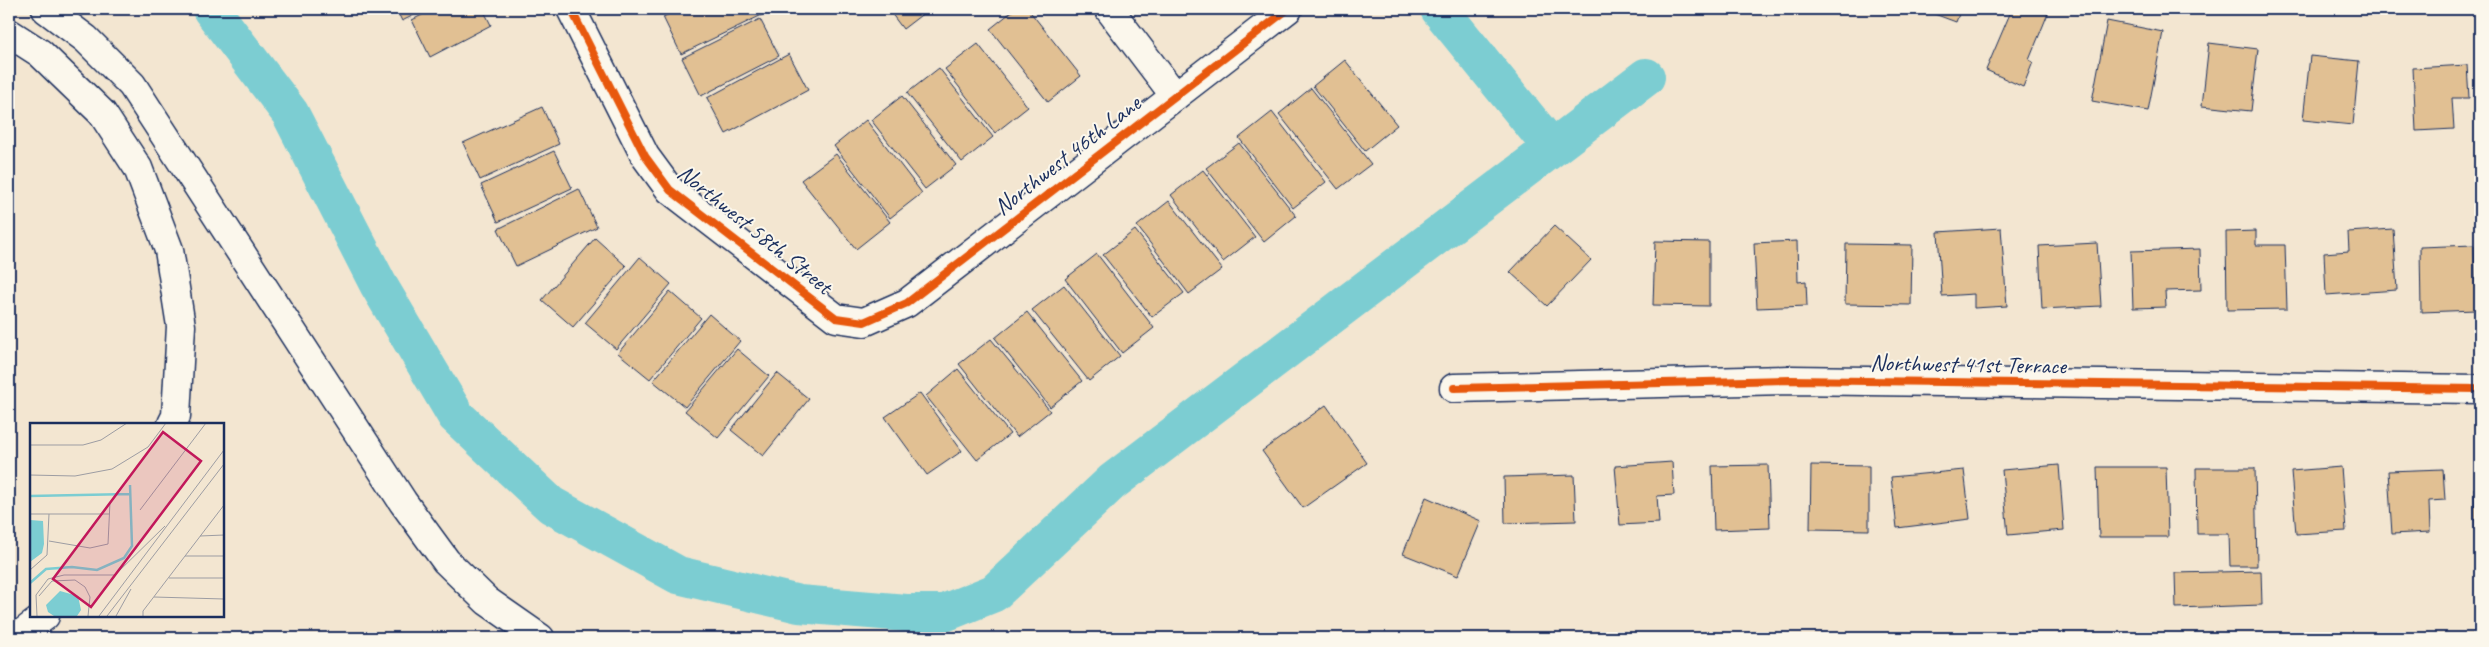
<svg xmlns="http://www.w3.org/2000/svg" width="2489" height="647" font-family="Caveat,sans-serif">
	<rect width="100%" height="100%" fill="#f3e6d1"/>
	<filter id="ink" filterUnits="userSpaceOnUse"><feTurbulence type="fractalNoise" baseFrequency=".02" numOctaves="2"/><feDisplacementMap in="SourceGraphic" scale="10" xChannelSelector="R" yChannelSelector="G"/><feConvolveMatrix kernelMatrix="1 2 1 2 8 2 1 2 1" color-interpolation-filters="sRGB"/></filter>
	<g filter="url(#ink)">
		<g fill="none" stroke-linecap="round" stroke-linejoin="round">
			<g stroke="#7ccdd2" stroke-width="38">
				<path d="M211,9l79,104 88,171 78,132 95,89 127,70 121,29 107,9h38l50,-20 118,-111 534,-405"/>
				<path d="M1439,9l113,139"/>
			</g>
		</g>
		<g fill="#e1c093" stroke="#1b2f5e">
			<path d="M396,9h30l-24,12z"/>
			<path d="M434,9h49l8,16 -61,32 -18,-37z"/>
			<path d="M657,9h15l-12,5z"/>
			<path d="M680,9h84l2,4 -85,41 -18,-37z"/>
			<path d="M888,9h41l-26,20z"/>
			<path d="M1015,9h13l53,67 -33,26 -58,-73z"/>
			<path d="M1921,9h40l-5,13z"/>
			<path d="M2012,9h31l6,2 -20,49 4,2 -10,25 -37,-17z"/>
			<path d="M760,19l19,37 -78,40 -19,-38z"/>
			<path d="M2107,21l56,11 -15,79 -56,-10z"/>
			<path d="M2209,43l49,6 -7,62 -49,-5z"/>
			<path d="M978,44l50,63 -33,26 -50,-64z"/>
			<path d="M789,54l19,36 -82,44 -19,-36z"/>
			<path d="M2310,56l49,5 -6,64 -50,-5z"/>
			<path d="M1345,60l52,65 -32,26 -52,-65z"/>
			<path d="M2467,65l2,33h-17l2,31 -38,2 -3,-63z"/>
			<path d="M939,68l54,69 -31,25 -55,-69z"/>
			<path d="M1311,88l60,76 -33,25 -59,-75z"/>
			<path d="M902,96l54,69 -31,24 -54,-69z"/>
			<path d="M542,107l17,37 -79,36 -17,-37z"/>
			<path d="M1272,112l54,70 -33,26 -54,-70z"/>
			<path d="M866,120l56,73 -32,25 -56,-72z"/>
			<path d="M1239,143l57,73 -32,26 -58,-74z"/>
			<path d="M554,151l18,37 -74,34 -17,-37z"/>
			<path d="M836,154l54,68 -34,27 -55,-69z"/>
			<path d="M1203,170l52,67 -32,25 -52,-67z"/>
			<path d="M579,189l18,38 -81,39 -18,-37z"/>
			<path d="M1169,201l53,68 -33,25 -52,-68z"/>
			<path d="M1554,226l37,34 -44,46 -37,-34z"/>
			<path d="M2001,228l6,78 -33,2v-14l-32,2 -4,-64z"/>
			<path d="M2393,229l4,61 -71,5 -2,-42 25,-2 -1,-19z"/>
			<path d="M1135,230l49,63 -32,24 -49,-62z"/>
			<path d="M2256,231v14h29l2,64 -60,1 -1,-78z"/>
			<path d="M595,238l31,28 -53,61 -31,-27z"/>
			<path d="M1655,241l54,1v64l-56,-1z"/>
			<path d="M1797,241l1,41 8,-1 1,25 -50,2 -3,-65z"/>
			<path d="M2097,243l4,63 -59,3 -3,-63z"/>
			<path d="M1846,244l66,1 -1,60 -66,-1z"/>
			<path d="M2474,245l2,65 -55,2 -1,-65z"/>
			<path d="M2200,249l1,41 -36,1 1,16 -33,1 -2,-57z"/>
			<path d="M1097,254l57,74 -32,25 -57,-74z"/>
			<path d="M640,257l31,27 -55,65 -31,-26z"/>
			<path d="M1064,285l56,71 -31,25 -57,-71z"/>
			<path d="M670,291l31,27 -51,61 -32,-26z"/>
			<path d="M1027,312l55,69 -32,26 -55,-69z"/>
			<path d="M709,314l31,27 -55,66 -32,-26z"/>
			<path d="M991,339l59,72 -33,26 -58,-73z"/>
			<path d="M737,349l32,27 -51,62 -33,-27z"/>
			<path d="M958,369l52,65 -33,26 -51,-64z"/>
			<path d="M777,373l32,26 -46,57 -32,-26z"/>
			<path d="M920,393l42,58 -35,24 -42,-58z"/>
			<path d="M1326,405l41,58 -64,45 -41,-57z"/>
			<path d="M1672,462l2,33 -17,1 2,27 -39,2 -5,-59z"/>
			<path d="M1768,465l2,63 -56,2 -2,-64z"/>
			<path d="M1811,465l58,1v64l-59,-1z"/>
			<path d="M2059,465l5,65 -56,5 -6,-65z"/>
			<path d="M2097,467h69l2,70h-69z"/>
			<path d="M2341,467l5,64 -50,3 -5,-63z"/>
			<path d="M2196,468h59l2,98h-27l-1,-32h-32z"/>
			<path d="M2443,469l2,31 -16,1 1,31 -38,2 -4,-63z"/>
			<path d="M1964,470l6,49 -73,9 -6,-51z"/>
			<path d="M1574,475l2,46 -71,2 -1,-46z"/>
			<path d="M2474,488h6v90h-4z"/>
			<path d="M1426,497l55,24 -23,55 -55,-22z"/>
			<path d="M2261,571l1,34 -86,3 -1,-35z"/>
		</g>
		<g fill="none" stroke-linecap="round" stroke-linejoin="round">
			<defs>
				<g id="street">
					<path d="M571,9l74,147 25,34 166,128 28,4 43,-19 381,-294"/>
					<path d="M1109,9l66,87"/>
					<path d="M1454,388l336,-8 690,9"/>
				</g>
				<g id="highway">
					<path d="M46,9l40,30 46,46 271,417 43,59 41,40 53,37"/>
					<path d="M9,33l31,20 62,60 36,55 31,82 12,76 -5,90 -4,8"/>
					<path d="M16,638l29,-22"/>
				</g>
			</defs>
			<use href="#street" stroke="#1b2f5e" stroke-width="31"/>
			<use href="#highway" stroke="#1b2f5e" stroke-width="31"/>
			<use href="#street" stroke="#fbf7ec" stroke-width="28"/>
			<use href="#highway" stroke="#fbf7ec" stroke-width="28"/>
			<defs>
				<g id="cycleway">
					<path d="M571,9l74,147 25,34 166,128 28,4 43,-19 381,-294"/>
					<path d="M1454,388l336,-8 690,9"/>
				</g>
			</defs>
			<use href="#cycleway" stroke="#fbf7ec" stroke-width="11"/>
			<use href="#cycleway" stroke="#e8590c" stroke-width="8"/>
		</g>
	</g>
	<g text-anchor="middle" stroke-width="4" stroke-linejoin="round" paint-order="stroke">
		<g font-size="24" fill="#1b2f5e" stroke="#fbf7ec">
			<text transform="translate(1067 155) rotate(-38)" y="8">Northwest 46th Lane</text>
			<text transform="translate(755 229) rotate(39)" y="8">Northwest 58th Street</text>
			<text transform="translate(1968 364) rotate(1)" y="8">Northwest 41st Terrace</text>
		</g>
	</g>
	<g transform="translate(30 423)">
		<rect width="194" height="194" fill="#f3e6d1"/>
		<path d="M0,97l13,1 1,23 -2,9 -12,9zM30,168l18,5 3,14 -4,6h-23l-6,-4 -2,-7z" fill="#7ccdd2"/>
		<path fill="none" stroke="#7ccdd2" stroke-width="2.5" d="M0,73l100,-2M0,160l16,-14 26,-2 25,3 27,-12 8,-12 -2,-61"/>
		<path fill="none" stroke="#9d9da3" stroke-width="1" d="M0,22h53l18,-5 26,-17M0,52l45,1 37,-7 36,-22 18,-24M110,87l66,-87M0,91h80M170,113l24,-1M19,118l41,7 18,-4 2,-42M155,133h39M0,147l17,-15 2,-41M139,155h55M9,173l13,-15 23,-1 10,7 5,10 -2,19M124,174l70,2M7,193l-1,-21 12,-16 16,-4h51l50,-49M69,193l125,-166M77,193l117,-152M86,193l15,-27M113,193v-5l81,-106"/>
		<path fill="#c2185b" fill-opacity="0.15" stroke="#c2185b" stroke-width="2.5" d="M133,9l38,29 -110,146 -38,-28z"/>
		<rect width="194" height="194" fill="none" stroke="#1b2f5e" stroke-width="2.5"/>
	</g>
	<rect width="2489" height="647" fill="none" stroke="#fbf7ec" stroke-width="30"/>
	<rect x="15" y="15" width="2459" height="617" fill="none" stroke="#1b2f5e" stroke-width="2" filter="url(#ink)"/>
</svg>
